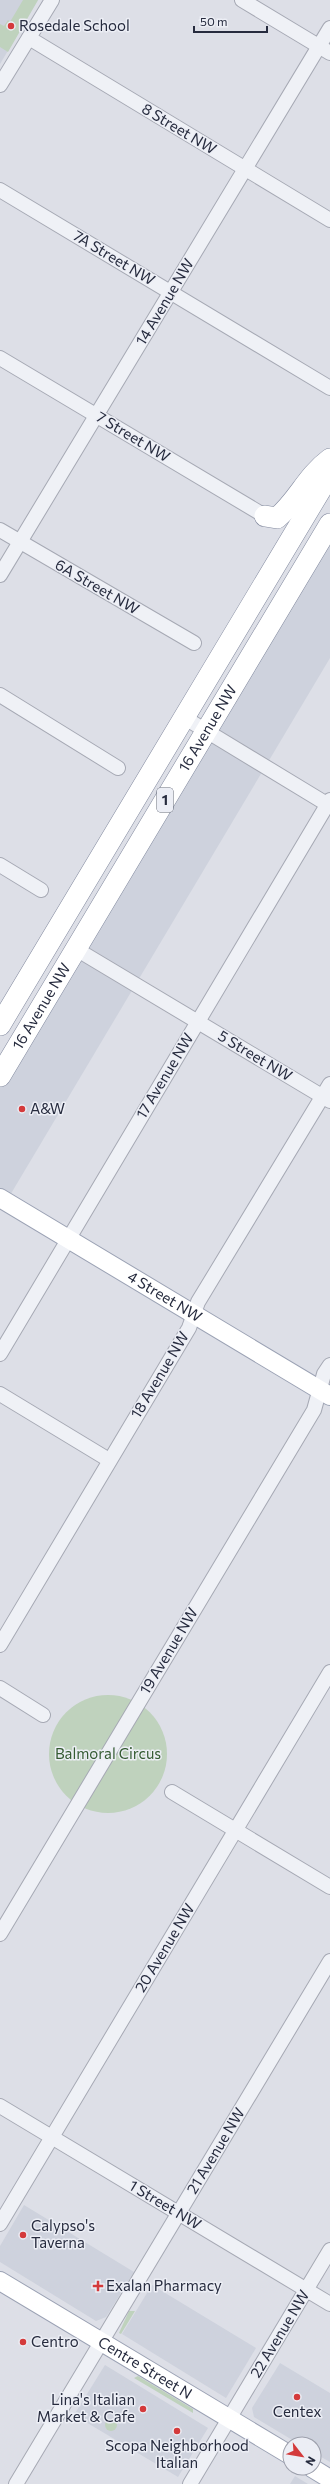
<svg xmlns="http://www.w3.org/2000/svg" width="330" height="2484" font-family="Commissioner,sans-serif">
	<rect width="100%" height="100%" fill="#dddfe7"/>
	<g fill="#ced2dd">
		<path d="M0,0h38l-38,64z"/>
		<path d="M330,524v134l-324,544 -6,-4v-122z"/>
		<path d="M24,2205l110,67 -28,45 -10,4 -96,-59v-16z"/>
		<path d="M152,2285l104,63 -30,50 -104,-64z"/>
		<path d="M280,2363l50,30v69l-16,-9v-9h-15l-45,-27 -2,-9z"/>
		<path d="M105,2365l103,63 -30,49 -104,-62z"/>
		<path d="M295,2476l13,8h-18z"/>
	</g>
	<g fill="#bfd2bd">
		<path d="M23,0h15l-30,52 -8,-5v-23l4,2 4,-6 2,2z"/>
		<circle cx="108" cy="1754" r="59"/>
		<path d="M129,2311h6l-14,23 -2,-1z"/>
		<path d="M138,2376l55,33v4l-59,-35z"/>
		<circle cx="111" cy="2425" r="6"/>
	</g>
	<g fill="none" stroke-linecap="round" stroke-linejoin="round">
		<defs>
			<g id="minor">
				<path d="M242,0l88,53"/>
				<path d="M29,38l301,182"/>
				<path d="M0,85l52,-85"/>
				<path d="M0,190l330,198"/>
				<path d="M0,358l265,158"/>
				<path d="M0,530l194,113"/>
				<path d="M0,575l330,-547"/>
				<path d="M0,695l118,73"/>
				<path d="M185,718l145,88"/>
				<path d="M0,865l41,25"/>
				<path d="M76,949l254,152"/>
				<path d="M0,1354l330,-554"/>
				<path d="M0,1394l109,66"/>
				<path d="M0,1645l189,-317 9,-26 132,-218"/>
				<path d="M0,1688l43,27"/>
				<path d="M172,1792l158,95"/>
				<path d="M0,1934l314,-524 10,-36 6,-9"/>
				<path d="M0,2106l330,198"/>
				<path d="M0,2224l330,-552"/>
				<path d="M16,2484l314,-523"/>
				<path d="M190,2484l140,-234"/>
			</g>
			<g id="major">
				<path id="s1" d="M0,1198l330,198"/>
				<path id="s2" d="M0,2281l290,174"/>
				<path d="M312,2468l18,11"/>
			</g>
			<g id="highway">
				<path d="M265,516l12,2c22,-19 29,-41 53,-59"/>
				<path d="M0,1025l330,-551"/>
				<path id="s3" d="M0,1076l330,-552"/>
			</g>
		</defs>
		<use href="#minor" stroke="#a6a9b4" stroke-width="16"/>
		<use href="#major" stroke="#9ba2b4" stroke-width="20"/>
		<use href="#highway" stroke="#838a9f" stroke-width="22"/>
		<use href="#minor" stroke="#eff1f6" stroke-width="14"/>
		<use href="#major" stroke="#fff" stroke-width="18"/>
		<use href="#highway" stroke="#fff" stroke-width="21"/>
	</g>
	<g fill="#d43a3b" stroke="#eceef5" stroke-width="1.5">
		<circle cx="11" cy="26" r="4"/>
		<circle cx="22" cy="1109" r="4"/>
		<circle cx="23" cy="2235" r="4"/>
		<path d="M96 2280h4v4h4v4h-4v4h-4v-4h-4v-4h4z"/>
		<circle cx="23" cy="2342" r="4"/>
		<circle cx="297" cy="2397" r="4"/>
		<circle cx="143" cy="2409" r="4"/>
		<circle cx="177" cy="2431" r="4"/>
	</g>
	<g text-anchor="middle" stroke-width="3" stroke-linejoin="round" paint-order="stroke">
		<rect fill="#eceef5" stroke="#616675" stroke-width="1" x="157" y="788" width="16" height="24" rx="3"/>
		<g font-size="14" font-weight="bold" fill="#262b3e">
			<text x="165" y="805">1</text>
		</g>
		<g font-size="15" fill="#262b3e" stroke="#eceef5" text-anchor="start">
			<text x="19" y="31">Rosedale School</text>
			<text x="30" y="1114">A&amp;W</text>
			<text x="31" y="2231">Calypso's<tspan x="31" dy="17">Taverna</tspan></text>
			<text x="106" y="2291">Exalan Pharmacy</text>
			<text x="31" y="2347">Centro</text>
			<text x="135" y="2405" text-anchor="end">Lina's Italian<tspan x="135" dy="17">Market &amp; Cafe</tspan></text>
			<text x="297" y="2417" text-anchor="middle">Centex</text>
			<text x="177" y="2451" text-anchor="middle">Scopa Neighborhood<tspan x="177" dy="17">Italian</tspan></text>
		</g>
		<g font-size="15" fill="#262b3e" stroke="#eceef5">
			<text transform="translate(179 129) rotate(31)" y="5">8 Street NW</text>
			<text transform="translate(114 258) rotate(31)" y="5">7A Street NW</text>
			<text transform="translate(165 302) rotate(-59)" y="5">14 Avenue NW</text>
			<text transform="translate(133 437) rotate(31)" y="5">7 Street NW</text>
			<text transform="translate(97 587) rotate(30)" y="5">6A Street NW</text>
			<text dy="5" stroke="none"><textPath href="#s3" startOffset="405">16 Avenue NW</textPath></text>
			<text dy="5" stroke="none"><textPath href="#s3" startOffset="81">16 Avenue NW</textPath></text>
			<text transform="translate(255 1056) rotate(31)" y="5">5 Street NW</text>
			<text transform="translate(165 1076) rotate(-59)" y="5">17 Avenue NW</text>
			<text dy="5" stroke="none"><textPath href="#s1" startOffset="192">4 Street NW</textPath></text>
			<text transform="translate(160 1375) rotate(-59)" y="5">18 Avenue NW</text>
			<text transform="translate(169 1651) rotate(-59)" y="5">19 Avenue NW</text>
			<text transform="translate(165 1948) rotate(-59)" y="5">20 Avenue NW</text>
			<text transform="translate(216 2151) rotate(-59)" y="5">21 Avenue NW</text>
			<text transform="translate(165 2205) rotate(31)" y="5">1 Street NW</text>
			<text transform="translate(280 2334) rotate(-59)" y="5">22 Avenue NW</text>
			<text dy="5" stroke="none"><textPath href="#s2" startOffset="169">Centre Street N</textPath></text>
		</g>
		<g font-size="15" fill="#345b32" stroke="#eceef5">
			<text x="108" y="1759">Balmoral Circus</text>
		</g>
	</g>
	<g transform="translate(302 2456) rotate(121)"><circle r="19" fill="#eceef5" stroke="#9da0ac"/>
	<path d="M0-3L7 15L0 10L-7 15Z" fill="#d43a3b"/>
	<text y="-6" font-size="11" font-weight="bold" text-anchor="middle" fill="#262b3e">N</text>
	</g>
	<path d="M194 26v6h73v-6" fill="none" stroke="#262b3e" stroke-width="2"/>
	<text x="200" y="26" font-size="12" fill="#262b3e" stroke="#eceef5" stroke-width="3" paint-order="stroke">50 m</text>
</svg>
